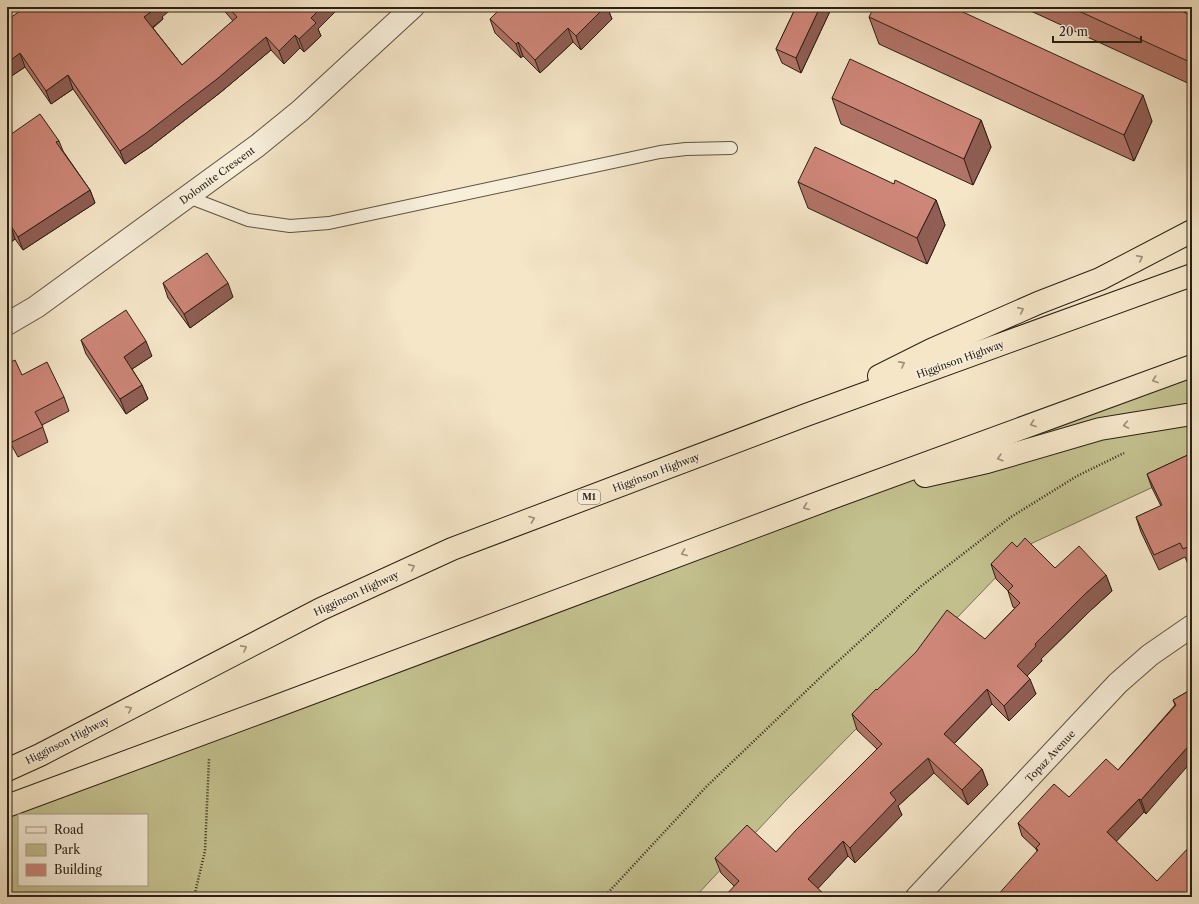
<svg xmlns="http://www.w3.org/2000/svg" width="1199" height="904" font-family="'Libre Caslon Text',serif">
	<rect width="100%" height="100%" fill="#f5e6c8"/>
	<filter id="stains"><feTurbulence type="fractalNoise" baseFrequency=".005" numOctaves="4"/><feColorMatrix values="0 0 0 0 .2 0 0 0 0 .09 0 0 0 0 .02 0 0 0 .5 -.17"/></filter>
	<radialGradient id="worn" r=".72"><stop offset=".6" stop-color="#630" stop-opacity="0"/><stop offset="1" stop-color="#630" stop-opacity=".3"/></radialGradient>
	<path fill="#c4c290" stroke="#777153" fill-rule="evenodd" d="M1192,369v100l-166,77 -73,76 -31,40 -136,138 -91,97h-688v-89zM19,815h128v70h-128z"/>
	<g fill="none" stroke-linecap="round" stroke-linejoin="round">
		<defs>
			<g id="service">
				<path d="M1177,7l15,9"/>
				<path d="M188,197l60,23 42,6 39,-3 331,-71 26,-3 45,-1"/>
			</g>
			<g id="minor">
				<path d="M7,324l29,-17 221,-161 43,-35 113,-104"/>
				<path d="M917,897l201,-214 32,-28 42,-29"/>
			</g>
			<g id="trunk">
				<path d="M879,376l52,-26 107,-47 62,-24 92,-48"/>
				<path d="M925,476l62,-14 113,-33 92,-15"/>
				<path d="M7,770l33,-15 281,-146 131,-60 354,-134 386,-140"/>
				<path d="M7,806l262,-97 565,-212 358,-131"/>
			</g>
		</defs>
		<use href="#service" stroke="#5d5242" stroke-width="14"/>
		<use href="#minor" stroke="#5d5242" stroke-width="24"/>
		<use href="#trunk" stroke="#2a2016" stroke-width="24"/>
		<g stroke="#2a2016" stroke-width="2.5" stroke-dasharray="1 2" stroke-linecap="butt">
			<path d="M194,897l11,-46 4,-92"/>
			<path d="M604,897l102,-110 119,-114 95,-86 91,-70 66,-41 47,-23"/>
		</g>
		<use href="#service" stroke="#f8efdb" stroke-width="12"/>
		<use href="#minor" stroke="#f8efdb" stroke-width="22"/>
		<use href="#trunk" stroke="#f5e6c8" stroke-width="22"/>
	</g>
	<g fill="#b17367" stroke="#2a2016">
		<path d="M221,7h119l-22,22 3,7 -17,16 -4,-4 -16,16 -13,-14 -50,42 -71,55 -25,17 -52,-75 -22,15 -26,-37 -18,12v-59l155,-3 1,2 -10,9 29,37 51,-44z"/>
		<path d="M497,7h110l5,12 -31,31 -8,-8 -33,31 -17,-17 -2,2 -26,-25 -5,-14 8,-8z"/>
		<path d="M796,7h36l-31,66 -19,-10 -6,-14z"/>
		<path d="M1022,7h151l19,9v69z"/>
		<path d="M869,17l283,104 -18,40 -255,-117z"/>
		<path d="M832,98l149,22 10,27 -18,38 -132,-61z"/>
		<path d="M7,137l52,4 4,10 27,39 5,13 -72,47 -8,-11 -8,6z"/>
		<path d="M798,182l96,2 42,16 9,25 -18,39 -119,-56z"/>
		<path d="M163,283l70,14 -43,31 -22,-30z"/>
		<path d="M81,340l71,16 -20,13 10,16 6,14 -22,15 -40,-60z"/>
		<path d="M7,364l15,11 42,22 5,14 -27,14 6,17 -30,15 -11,-20z"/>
		<path d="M1192,453v109l-4,2 -3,-7 -26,13 -18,-38 -5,-15 25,-11 -9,-18 -5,-14z"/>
		<path d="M1017,547l38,21 51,7 6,16 -21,19 -50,49 1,2 -15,15 9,18 -27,27 -17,-17 -38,40 28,25 6,16 -20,20 -34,-32 -36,33 4,9 -47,48 -7,-7 -30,32 -84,-2 -13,-13 -6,-15 61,-6 101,-103 -20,-19 -5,-16 25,-24 108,-51 30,-31 -2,-1 -5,-16 -12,-12 -5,-15z"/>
		<path d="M1192,689l-46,125 -2,-2 -28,29 41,40 35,16 -155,-46 -1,-2 -14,-13 -4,-13 51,-26 49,-27 57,-65 -2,-5z"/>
	</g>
	<g fill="#905e54" stroke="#2a2016">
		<path d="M157,7h17l-12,10 1,2 -14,11 -5,-13z"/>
		<path d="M322,7h18l-22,22 3,7 -17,16 -5,-13 12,-21z"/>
		<path d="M605,7h2l5,12 -31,31 -5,-14z"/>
		<path d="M820,7h12l-31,66 -5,-15z"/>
		<path d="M568,28l5,14 -33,31 -5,-13z"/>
		<path d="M295,35l5,13 -16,16 -5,-13z"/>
		<path d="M266,37l5,13 -50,42 -71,55 -25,17 -5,-13z"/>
		<path d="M518,42l5,14 -2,2 -5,-14z"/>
		<path d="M20,53l5,14 -18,12v-16z"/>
		<path d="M68,75l5,14 -22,15 -5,-13z"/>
		<path d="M1143,95l9,26 -18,40 -10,-26z"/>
		<path d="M981,120l10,27 -18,38 -9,-26z"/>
		<path d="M90,190l5,13 -72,47 -5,-13z"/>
		<path d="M936,200l9,25 -18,39 -10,-26z"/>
		<path d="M11,226l4,13 -8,6v-16z"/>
		<path d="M228,283l5,14 -43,31 -6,-14z"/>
		<path d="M146,341l6,15 -23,15 -5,-14z"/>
		<path d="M142,385l6,14 -22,15 -6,-15z"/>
		<path d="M1106,575l6,16 -21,19 -50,49 1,2 -20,20 -5,-15 18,-22 50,-50z"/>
		<path d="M1030,679l6,15 -27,27 -5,-15z"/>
		<path d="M987,689l5,15 -43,45 -5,-15z"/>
		<path d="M1192,742v19l-46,53 -5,-14z"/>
		<path d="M928,758l6,15 -36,33 4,9 -47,48 -5,-15 40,-55z"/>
		<path d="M982,769l6,16 -20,20 -6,-15z"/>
		<path d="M1139,799l5,13 -32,34 -5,-14z"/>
		<path d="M843,841l5,15 -35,38 -5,-15z"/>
	</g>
	<g fill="#ce8678" stroke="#2a2016">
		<path d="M26,7h131l-13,10 38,48 55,-48 -9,-10h94l-11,11 5,5 -17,16 -4,-4 -16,16 -13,-14 -49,42 -72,55 -25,17 -52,-76 -22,16 -26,-38 -13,10v-43z"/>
		<path d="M500,7h105l-29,29 -8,-8 -33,32 -17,-18 -2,2 -26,-25 11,-11z"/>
		<path d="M796,7h24l-24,51 -20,-9z"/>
		<path d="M874,7h78l191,88 -19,40 -255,-118z"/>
		<path d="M1070,7h103l19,9v47z"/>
		<path d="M850,59l131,61 -17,39 -132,-61z"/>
		<path d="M40,114l19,27 -3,1 34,48 -72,47 -7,-11 -4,3v-92z"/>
		<path d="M815,147l79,37 1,-4 41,20 -19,38 -119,-56z"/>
		<path d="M207,253l21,30 -44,31 -21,-31z"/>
		<path d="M126,310l20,31 -22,16 18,28 -22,14 -39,-59z"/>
		<path d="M15,360l7,15 25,-13 17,35 -29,15 8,15 -31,15 -5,-10v-68z"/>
		<path d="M1192,453v92l-9,4 -3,-6 -26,12 -18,-38 26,-12 -15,-31z"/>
		<path d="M1025,538l30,30 24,-22 27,29 -21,19 -50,50 1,2 -19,20 13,13 -26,27 -17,-17 -43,45 38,35 -20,21 -34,-32 -38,35 6,7 -46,48 -7,-7 -35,38 19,18h-103l15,-16 -24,-23 32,-33 29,27 20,-22 86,-86 -30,-30 24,-25 1,1 39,-38 31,-42 38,29 35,-36 -12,-12 5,-5 -22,-22 21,-22 5,5z"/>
		<path d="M1192,689v53l-51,58 -2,-1 -32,33 50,49 35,-37v53h-196l42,-47 -2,-2 4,-4 -22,-21 36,-39 15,13 37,-38 12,11 58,-65 -3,-5z"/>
	</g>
	<defs><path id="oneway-chevron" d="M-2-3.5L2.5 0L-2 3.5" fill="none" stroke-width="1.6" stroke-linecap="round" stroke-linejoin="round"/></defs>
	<g stroke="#9a8d78">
		<use href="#oneway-chevron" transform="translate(1140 258) rotate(-27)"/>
		<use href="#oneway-chevron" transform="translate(1021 310) rotate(-24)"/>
		<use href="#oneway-chevron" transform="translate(902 364) rotate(-27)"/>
		<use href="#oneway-chevron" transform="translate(1155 380) rotate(160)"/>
		<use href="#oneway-chevron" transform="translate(1033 424) rotate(160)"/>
		<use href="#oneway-chevron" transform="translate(1126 425) rotate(170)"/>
		<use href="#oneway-chevron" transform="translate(1000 458) rotate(164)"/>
		<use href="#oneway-chevron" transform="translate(806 507) rotate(159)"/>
		<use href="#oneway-chevron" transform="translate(532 519) rotate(-21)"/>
		<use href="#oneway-chevron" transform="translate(684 553) rotate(159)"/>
		<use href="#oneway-chevron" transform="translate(412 567) rotate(-24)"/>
		<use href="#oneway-chevron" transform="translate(244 648) rotate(-28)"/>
		<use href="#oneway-chevron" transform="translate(129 709) rotate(-27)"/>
	</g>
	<g text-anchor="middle" stroke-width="3" stroke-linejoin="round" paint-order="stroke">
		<rect fill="#f8efdb" stroke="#685e51" stroke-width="1" x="578" y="490" width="22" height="14" rx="3"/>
		<g font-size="9" font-weight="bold" fill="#2a2016">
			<text x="589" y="500">M1</text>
		</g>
		<g font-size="10" fill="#2a2016" stroke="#f8efdb">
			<text transform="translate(217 175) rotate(-36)" y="4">Dolomite Crescent</text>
			<text transform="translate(960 359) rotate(-20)" y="4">Higginson Highway</text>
			<text transform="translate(656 472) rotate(-21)" y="4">Higginson Highway</text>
			<text transform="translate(356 593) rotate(-25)" y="4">Higginson Highway</text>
			<text transform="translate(67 740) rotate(-27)" y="4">Higginson Highway</text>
			<text transform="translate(1050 756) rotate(-47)" y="4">Topaz Avenue</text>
		</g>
	</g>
	<rect width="1199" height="904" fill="none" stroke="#f5e6c8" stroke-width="24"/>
	<rect x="8" y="8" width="1183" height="888" fill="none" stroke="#2a2016" stroke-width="2"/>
	<rect x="12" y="12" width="1175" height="880" fill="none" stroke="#2a2016"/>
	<rect x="18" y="814" width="130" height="72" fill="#f8efdb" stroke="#a69c8c"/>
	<rect x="26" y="827" width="20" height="6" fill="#f8efdb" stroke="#a69c8c"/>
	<text x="54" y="834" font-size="12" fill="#2a2016">Road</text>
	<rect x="26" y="844" width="20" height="12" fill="#c4c290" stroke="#a69c8c"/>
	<text x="54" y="854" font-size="12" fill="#2a2016">Park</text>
	<rect x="26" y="864" width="20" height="12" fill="#ce8678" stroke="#a69c8c"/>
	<text x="54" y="874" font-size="12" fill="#2a2016">Building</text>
	<path d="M1053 36v6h88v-6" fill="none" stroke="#2a2016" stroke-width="2"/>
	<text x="1059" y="36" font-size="12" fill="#2a2016" stroke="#f8efdb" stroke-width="3" paint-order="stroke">20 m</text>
	<rect width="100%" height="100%" filter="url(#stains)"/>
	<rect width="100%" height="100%" fill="url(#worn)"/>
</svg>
